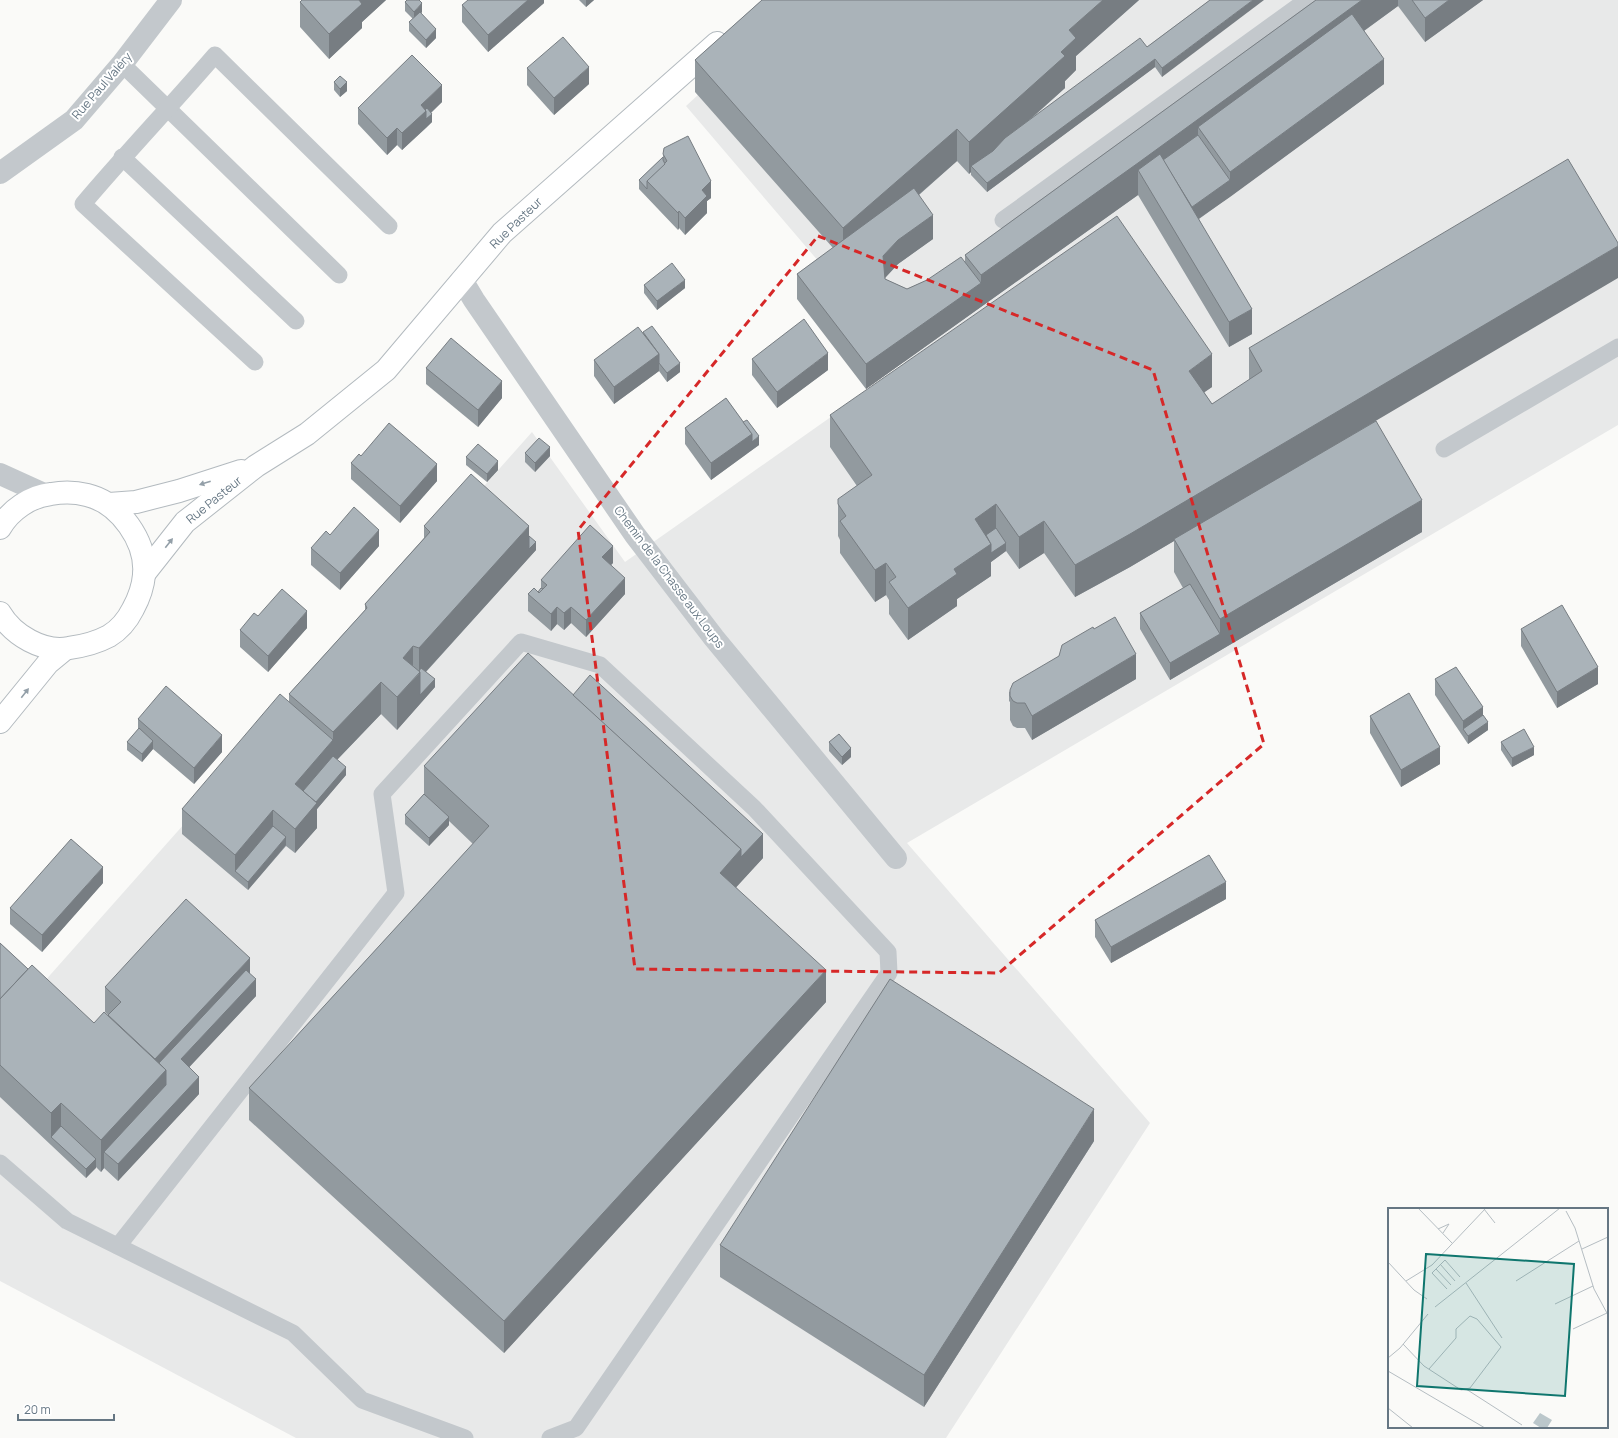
<svg xmlns="http://www.w3.org/2000/svg" width="1618" height="1438" font-family="Manrope,sans-serif">
	<rect width="100%" height="100%" fill="#fafaf8"/>
	<path fill="#e8e9e9" d="M801,0h817v425l-711,418 243,280 -204,315h-650l-296,-157v-331l43,33 489,-551 93,130 281,-198 -220,-258z"/>
	<g fill="none" stroke-linecap="round" stroke-linejoin="round">
		<defs>
			<g id="secondary">
				<path d="M109,504l27,-2 43,-11 62,-20"/>
				<path d="M0,528c10,-18 31,-32 51,-34 12,-2 24,-2 36,1 33,8 60,47 57,80 -1,12 -5,23 -11,34 -5,10 -14,21 -24,27 -13,7 -25,10 -40,12 -26,5 -56,-13 -69,-35"/>
				<path d="M144,574l41,-52 71,-56 51,-32 79,-64 116,-137 215,-190"/>
				<path d="M0,722l48,-59 17,-14"/>
			</g>
		</defs>
		<use href="#secondary" stroke="#b3babf" stroke-width="24"/>
		<g stroke="#c3c8cc" stroke-width="17">
			<path d="M122,64l217,211"/>
			<path d="M122,157l174,164"/>
			<path d="M1003,220l304,-220"/>
			<path d="M255,362l-172,-158c43,-51 89,-99 132,-149l174,171"/>
			<path d="M1444,449l174,-102"/>
			<path d="M0,1163l67,58 226,112 69,67 103,38"/>
			<path d="M118,1246l278,-353 -14,-99 139,-152 79,23 154,143 134,144 1,21 -313,455 -26,10"/>
		</g>
		<g stroke="#c3c8cc" stroke-width="22">
			<path d="M0,173l74,-53 48,-56 49,-64"/>
			<path d="M462,280l12,20 161,235 79,103 182,220"/>
			<path d="M0,474l44,20"/>
		</g>
		<use href="#secondary" stroke="#fff" stroke-width="22"/>
	</g>
	<g fill="#929a9f">
		<path d="M386,0l-24,22v6l-33,31 -29,-32v-25z"/>
		<path d="M544,0v3l-56,49 -26,-30v-17z"/>
		<path d="M579,0h15l-8,7z"/>
		<path d="M762,0h377l-63,56v14l-11,11v7l-34,31 116,-72 63,-47 -48,77 -7,-10 -168,125 -16,-17v-3l-2,2 -12,-13 -38,34 14,44 -35,25 -13,14v1l22,10 58,-26v-8l351,-255h167l-58,42 -27,-36 -34,25 20,53 -185,135 53,115 -23,13 -91,-152 -272,194 -69,-90v-25l36,-26 -138,-156v-32z"/>
		<path d="M405,2l17,10 -1,2 15,24 -10,10 -17,-17v-9l4,-3 -8,-8z"/>
		<path d="M527,68l62,16 -35,31 -27,-30z"/>
		<path d="M334,82l13,9 -7,6 -6,-7z"/>
		<path d="M442,102l-11,11 1,9 -6,6 -24,22 -5,-5 -10,10 -29,-31v-16z"/>
		<path d="M663,154l48,44 -4,3v12l-22,22 -6,-7 -1,2 -39,-41v-9l24,-23z"/>
		<path d="M644,285l41,3 -28,22 -13,-17z"/>
		<path d="M643,332l37,40 -13,10 -8,-11 -45,33 -20,-28v-16z"/>
		<path d="M1249,348l127,73 46,111 -252,148 -30,-51v-16l43,-25 -9,-16v-31l-44,26 -55,30 -31,-44 -25,16 -13,-18 -15,11v14l-34,23v7l-49,34 -19,-26v-14l-3,-5 -11,7 -35,-49v-13l-2,-4v-32l19,-18 -27,-39v-32l382,-28 -8,5 8,12 37,-24z"/>
		<path d="M752,359l76,11 -51,38 -25,-33z"/>
		<path d="M426,368l76,30 -24,29 -52,-43z"/>
		<path d="M726,398l33,47 -48,35 -26,-36v-16z"/>
		<path d="M525,453l25,3 -15,16 -10,-10z"/>
		<path d="M361,456l76,25 -37,42 -49,-44v-16z"/>
		<path d="M466,457l32,13 -11,12 -21,-17z"/>
		<path d="M424,526l105,10 7,14 -110,122 9,15 -38,43 -16,-16 -44,46 9,15 -29,34v19l-22,25 -9,-7 -38,44 -66,-56v-25l107,-107v-8l76,-84v-6l59,-66z"/>
		<path d="M330,535l49,11 -39,44 -29,-25v-17z"/>
		<path d="M613,563l-2,2 14,29 -39,43 -15,-14 -7,7 -7,-6 -6,7 -23,-20v-17l10,-2 3,-4v-8z"/>
		<path d="M258,616l49,12 -39,44 -28,-25v-17z"/>
		<path d="M1094,629l42,50 -104,61 -7,-12h-8l-4,-2 -3,-6v-18l-1,-1v-9l50,-36z"/>
		<path d="M1521,629l77,55 -41,24 -36,-62z"/>
		<path d="M1435,679l48,36 5,15 -20,14 -33,-49z"/>
		<path d="M573,695l190,163 -27,29 90,115 -322,351 -255,-233v-32l224,-244 -24,-23v4l-20,21 -24,-22v-9l19,-21v-28z"/>
		<path d="M1370,716l70,48 -39,23 -31,-54z"/>
		<path d="M138,719l84,33 -28,32 -41,-35 -11,13 -15,-12v-8l11,-12z"/>
		<path d="M829,742l22,15 -9,8 -13,-14z"/>
		<path d="M1501,742l33,13 -22,12 -11,-17z"/>
		<path d="M103,883l-61,69 -32,-28v-16z"/>
		<path d="M1226,899l-115,64 -16,-26v-17z"/>
		<path d="M0,943l28,26 66,54 14,-8 -3,-3v-25l145,-13 6,22 -67,71 10,27 -81,87 -14,-13 -3,4 -5,-5 -10,11 -86,-81z"/>
		<path d="M1094,1141l-170,266 -204,-130v-32z"/>
	</g>
	<g fill="#777d82">
		<path d="M359,0h27l-24,22v6l-33,31v-25z"/>
		<path d="M528,0h16v3l-56,49v-17z"/>
		<path d="M586,0h8l-8,7z"/>
		<path d="M1103,0h36l-63,56v14l-11,11v7l-91,81 -3,-3v6l-2,2v-32l92,-90 8,-22z"/>
		<path d="M1253,0h11l-102,77v-9z"/>
		<path d="M1362,0h36v6l-189,137 -11,-16v25l-60,18v25l-272,194v-25l115,-81v-8z"/>
		<path d="M1449,0h34l-58,42v-24z"/>
		<path d="M422,3v9l-8,8v-8z"/>
		<path d="M436,29v9l-10,10v-8z"/>
		<path d="M1155,59v8l-168,125v-9z"/>
		<path d="M1384,59v25l-154,113v-25z"/>
		<path d="M589,67v17l-35,31v-17z"/>
		<path d="M347,82v9l-7,6v-8z"/>
		<path d="M442,85v17l-16,15 6,-3v8l-30,28v-17l19,-28z"/>
		<path d="M397,128v17l-10,10v-17z"/>
		<path d="M957,129v32l-114,100v-33z"/>
		<path d="M1230,180v17l-39,27v-16z"/>
		<path d="M711,181v17l-4,3v12l-22,22v-17l17,-28z"/>
		<path d="M679,211v17l-1,2v-17z"/>
		<path d="M933,215v24l-35,25 -15,16v-24l15,-16z"/>
		<path d="M1618,246v32l-444,262v-1v2l-44,26 -55,30v-32z"/>
		<path d="M685,280v8l-28,22v-9z"/>
		<path d="M1252,309v25l-23,13v-25z"/>
		<path d="M828,353v17l-51,38v-16z"/>
		<path d="M659,354v17l-45,33v-17z"/>
		<path d="M1212,354v33l-23,16v-32z"/>
		<path d="M680,363v9l-13,10v-9z"/>
		<path d="M502,381v17l-24,29v-17z"/>
		<path d="M752,434v16l-41,30v-17z"/>
		<path d="M759,436v9l-7,5v-8z"/>
		<path d="M550,447v9l-15,16v-9z"/>
		<path d="M498,461v9l-11,12v-8z"/>
		<path d="M437,464v17l-37,42v-17z"/>
		<path d="M1422,500v32l-252,148v-17l50,-29v-15z"/>
		<path d="M996,504v32l-17,13 -4,-30z"/>
		<path d="M1044,521v32l-25,16v-32z"/>
		<path d="M529,526v23l7,-7v8l-116,128 15,1v8l-38,43v-33l22,-23v-26z"/>
		<path d="M379,530v16l-39,44v-17z"/>
		<path d="M1006,543v8l-15,11v14l-34,23v7l-49,34v-32l46,-39 37,-25z"/>
		<path d="M613,546v17l-11,11v-17z"/>
		<path d="M886,563v32l-11,7v-32z"/>
		<path d="M625,578v16l-39,43v-17z"/>
		<path d="M557,607v17l-6,7v-17z"/>
		<path d="M571,607v16l-7,7v-17z"/>
		<path d="M307,611v17l-39,44v-16z"/>
		<path d="M413,646v32l-10,-20z"/>
		<path d="M1136,654v25l-104,61v-24z"/>
		<path d="M1598,667v17l-41,24v-16z"/>
		<path d="M381,682v32l-48,50 -34,40 -4,-20 38,-44v-8z"/>
		<path d="M1483,707v17l-20,5v-8z"/>
		<path d="M1488,722v8l-20,14v-8z"/>
		<path d="M222,735v17l-28,32v-16z"/>
		<path d="M153,741v8l-11,13v-8z"/>
		<path d="M1440,747v17l-39,23v-17z"/>
		<path d="M1534,747v8l-22,12v-9z"/>
		<path d="M851,748v9l-9,8v-8z"/>
		<path d="M346,767v8l-29,34v19l-22,25v-24l13,-18z"/>
		<path d="M273,810v24l-38,37v-16z"/>
		<path d="M449,817v8l-20,21v-8z"/>
		<path d="M763,834v24l-43,47v-32l21,-24z"/>
		<path d="M286,837v8l-38,45v-8z"/>
		<path d="M103,867v16l-61,69v-17z"/>
		<path d="M1226,882v17l-115,64v-16z"/>
		<path d="M250,958v25l-84,89v30l-62,50v16l-3,4v-32l50,-77z"/>
		<path d="M826,970v32l-322,351v-32z"/>
		<path d="M256,979v17l-75,80v-17z"/>
		<path d="M199,1077v17l-81,87v-17z"/>
		<path d="M61,1103v32l-10,2v8v-32z"/>
		<path d="M1094,1109v32l-170,266v-32z"/>
		<path d="M96,1159v9l-10,10v-9z"/>
	</g>
	<g fill="#aab3b9" stroke="#777d82">
		<path d="M302,0h57l3,4 -33,30 -29,-32z"/>
		<path d="M407,0h12l3,3 -8,9 -9,-10z"/>
		<path d="M468,0h60l-40,35 -26,-30z"/>
		<path d="M762,0h341l-34,30 7,8 -15,14 4,4 -96,86 -12,-13 -114,99 -148,-168z"/>
		<path d="M1210,0h43l-91,68 -7,-9 -168,124 -16,-17 22,-15 12,-13 135,-100 7,9z"/>
		<path d="M1316,0h46l-224,163 -157,112 -16,-20z"/>
		<path d="M1412,0h37l-24,18z"/>
		<path d="M420,12l16,17 -10,11 -17,-18z"/>
		<path d="M1352,14l32,45 -154,113 -32,-45z"/>
		<path d="M563,37l26,30 -35,31 -27,-30z"/>
		<path d="M412,55l30,30 -21,20 5,6 -24,22 -5,-5 -10,10 -29,-30z"/>
		<path d="M340,76l7,6 -7,7 -6,-7z"/>
		<path d="M427,108l5,6 -6,5v-8l-1,-1z"/>
		<path d="M1198,135l32,45 -38,27 -29,-47z"/>
		<path d="M688,136l23,45 -9,9 5,6 -22,22 -6,-7 -1,2 -31,-32 20,-20 -4,-7 1,-6z"/>
		<path d="M1160,154l92,155 -23,13 -91,-152z"/>
		<path d="M663,157v3l2,4 -18,17v8l-8,-9z"/>
		<path d="M1568,159l50,84v3l-488,288 -55,31 -31,-44 -25,16 -23,-33 -21,15 16,25 -37,25 3,5 -49,34 -19,-26 7,-5 -10,-14 -11,7 -35,-49 6,-5 -8,-12v-5l34,-24 -42,-60 287,-199 95,138 -23,17 23,33 50,-33 -13,-23z"/>
		<path d="M914,188l19,27 -35,25 -15,16 2,23 22,10 20,-9 34,-23 20,26 -115,81 -69,-90z"/>
		<path d="M672,263l13,17 -28,21 -13,-16z"/>
		<path d="M804,319l24,34 -51,39 -25,-33z"/>
		<path d="M652,326l28,37 -13,10 -8,-10v-9l-16,-22z"/>
		<path d="M638,327l21,27 -45,33 -20,-27z"/>
		<path d="M451,338l51,43 -24,29 -52,-42z"/>
		<path d="M726,398l26,36 -41,29 -26,-35z"/>
		<path d="M747,420l12,16 -7,6v-8l-9,-12z"/>
		<path d="M1376,421l46,79 -202,119 -46,-80z"/>
		<path d="M389,423l48,41 -37,42 -49,-43 8,-9 2,2z"/>
		<path d="M539,438l11,9 -15,16 -10,-10z"/>
		<path d="M478,444l20,17 -11,13 -21,-17z"/>
		<path d="M471,474l58,52 -110,122 -6,-2 -10,12 17,14 -23,25 -16,-15 -48,50 -44,-38 78,-86 -2,-4 65,-72 -6,-6z"/>
		<path d="M354,507l25,23 -39,43 -29,-25 15,-17 4,4z"/>
		<path d="M590,525l23,21 -11,11 23,21 -39,42 -15,-13 -7,6 -7,-6 -6,7 -23,-20 6,-6 5,5 8,-8 -6,-5z"/>
		<path d="M996,528l10,15 -15,10v-9l-5,-9z"/>
		<path d="M529,536l7,6 -7,7z"/>
		<path d="M1190,584l30,50 -50,29 -30,-50z"/>
		<path d="M541,588l2,1 -4,4 -1,-1z"/>
		<path d="M282,589l25,22 -39,45 -28,-26 14,-17 4,3z"/>
		<path d="M1562,605l36,62 -41,25 -36,-63z"/>
		<path d="M1115,617l21,37 -104,62 -7,-13h-8l-4,-2 -3,-5v-6l3,-7 46,-27 3,-11 31,-18 1,2z"/>
		<path d="M528,653l213,196 -21,24 106,97 -322,351 -255,-233 240,-262 -65,-60z"/>
		<path d="M1456,667l27,40 -20,14 -28,-42z"/>
		<path d="M421,668l14,11 -15,16v-23l-1,-1z"/>
		<path d="M590,675l173,159 -22,23v-8l-168,-154z"/>
		<path d="M166,686l56,49 -28,33 -56,-49z"/>
		<path d="M1409,693l31,54 -39,23 -31,-54z"/>
		<path d="M280,694l53,46 -38,44 22,19 -22,26 -22,-19 -38,45 -53,-46z"/>
		<path d="M1483,715l5,7 -20,14 -5,-7z"/>
		<path d="M139,728l14,13 -11,13 -15,-12z"/>
		<path d="M1524,729l10,18 -22,11 -11,-16z"/>
		<path d="M839,734l12,14 -9,9 -13,-15z"/>
		<path d="M333,756l13,11 -30,35 -13,-11z"/>
		<path d="M424,794l25,23 -20,21 -24,-23z"/>
		<path d="M273,826l13,11 -38,45 -13,-11z"/>
		<path d="M71,839l32,28 -61,68 -32,-27z"/>
		<path d="M1209,855l17,27 -115,65 -16,-27z"/>
		<path d="M186,899l64,59 -95,101 -47,-44 13,-13 -16,-15z"/>
		<path d="M0,943l28,26 -28,30z"/>
		<path d="M32,965l62,58 10,-11 62,58 -65,70 -40,-37 -10,10 -51,-48v-66z"/>
		<path d="M246,970l10,9 -75,80 18,18 -81,87 -14,-12 62,-67v-15l-7,-7z"/>
		<path d="M890,979l204,130 -170,266 -204,-130z"/>
		<path d="M61,1126l35,33 -10,10 -35,-32z"/>
	</g>
	<defs><path id="oneway-solid" d="M-6-.8H1V-3.2L6.5 0L1 3.2V.8H-6Z"/></defs>
	<g fill="#939fa8">
		<use href="#oneway-solid" transform="translate(205 483) rotate(162)"/>
		<use href="#oneway-solid" transform="translate(169 543) rotate(-52)"/>
		<use href="#oneway-solid" transform="translate(25 693) rotate(-52)"/>
	</g>
	<path fill="none" stroke="#d62828" stroke-width="3" stroke-dasharray="8 5" stroke-linejoin="round" d="M818,236l335,134 111,374 -265,229 -364,-4 -57,-439z"/>
	<g text-anchor="middle" stroke-width="4" stroke-linejoin="round" paint-order="stroke">
		<g font-size="12" fill="#657683" stroke="#fff">
			<text transform="translate(102 86) rotate(-49)" y="4">Rue Paul Valéry</text>
			<text transform="translate(516 223) rotate(-44)" y="4">Rue Pasteur</text>
			<text transform="translate(214 500) rotate(-39)" y="4">Rue Pasteur</text>
			<text transform="translate(669 577) rotate(53)" y="4">Chemin de la Chasse aux Loups</text>
		</g>
	</g>
	<g transform="translate(1388 1208)">
		<rect width="220" height="220" fill="#fafaf8"/>
		<path d="M152,205l12,7 -5,8h-6l-8,-5z" fill="#bbc7cb"/>
		<path fill="none" stroke="#b5bdc2" stroke-width="1" d="M30,0l34,35M96,1l11,14M178,3l9,17 19,61 14,26M50,21l11,-5 -6,9M194,41l26,-12M0,54l26,28 13,9M52,56l15,17M48,61l15,16M18,73l26,-16 54,-57M128,73l63,-40M78,75l36,55M59,81l-15,-16 13,-13 15,17M167,96l38,-18M47,99l125,-99M185,121l34,-16M15,136l21,22 37,24 9,-2 31,-41 -24,-28 -7,-3 -14,13v9l-27,31M0,150l12,-10 28,-34M0,163l97,57M78,181l56,36M0,200l25,20"/>
		<path fill="#0f766e" fill-opacity="0.15" stroke="#0f766e" stroke-width="2" d="M38,46l148,10 -9,132 -148,-10z"/>
		<rect width="220" height="220" fill="none" stroke="#657683" stroke-width="2"/>
	</g>
	<path d="M18 1414v6h96v-6" fill="none" stroke="#657683" stroke-width="2"/>
	<text x="24" y="1414" font-size="12" fill="#657683" stroke="#ffffff" stroke-width="3" paint-order="stroke">20 m</text>
</svg>
